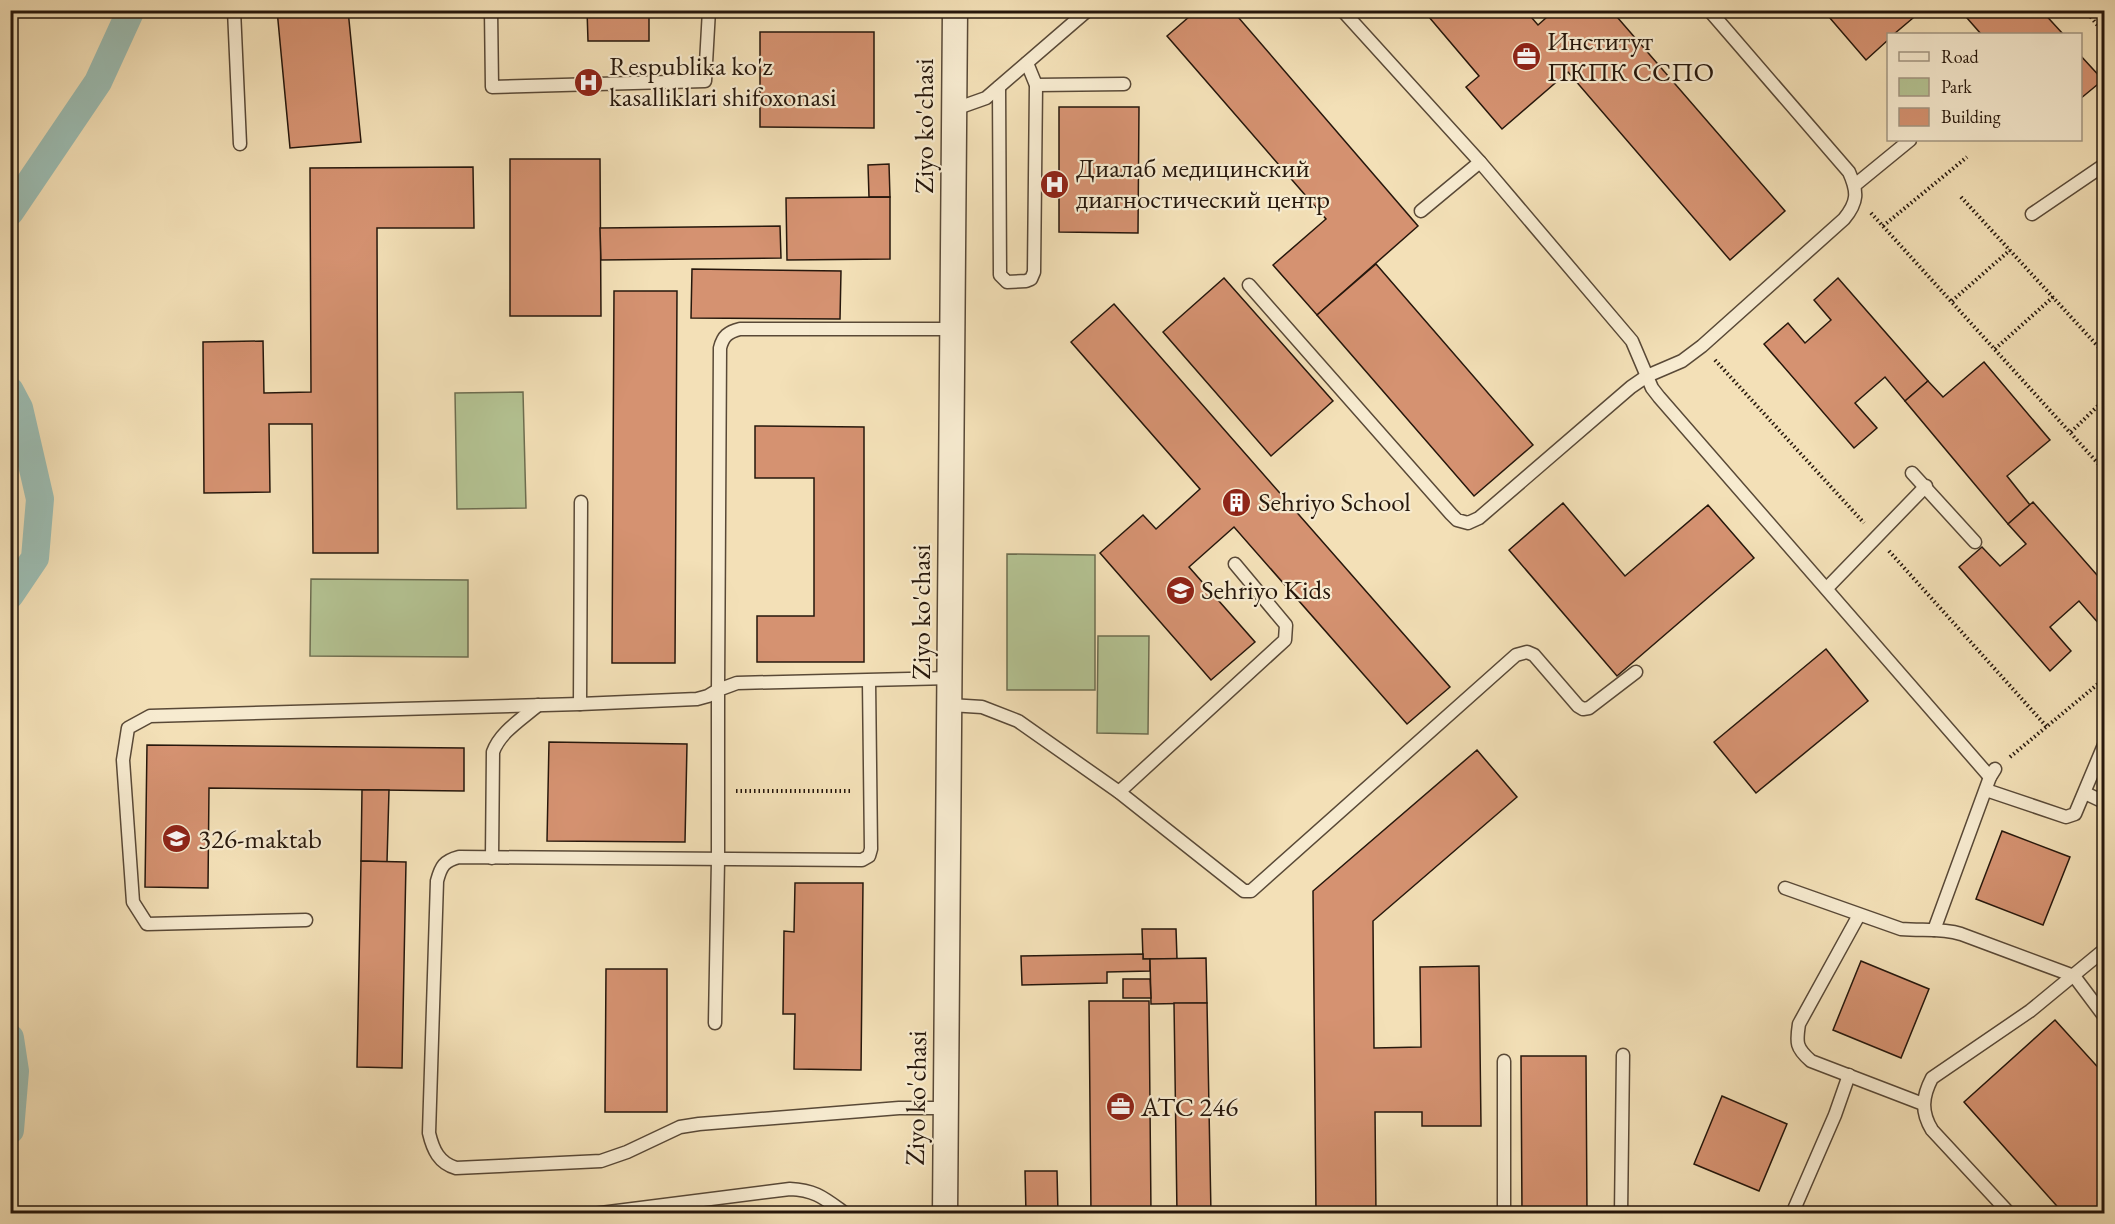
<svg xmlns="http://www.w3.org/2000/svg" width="2115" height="1224" font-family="'EB Garamond',serif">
	<rect width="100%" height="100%" fill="#f3e0b7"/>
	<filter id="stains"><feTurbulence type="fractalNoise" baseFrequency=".00333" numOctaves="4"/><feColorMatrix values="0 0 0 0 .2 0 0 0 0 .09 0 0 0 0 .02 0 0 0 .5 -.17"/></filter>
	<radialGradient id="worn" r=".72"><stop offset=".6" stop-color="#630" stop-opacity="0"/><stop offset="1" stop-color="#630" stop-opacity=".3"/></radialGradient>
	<g fill="#b4c393" stroke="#6d6d50" stroke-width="1.5">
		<path d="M523,392l3,116 -69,1 -2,-116z"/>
		<path d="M1007,554l88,1v135h-88z"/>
		<path d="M311,579l157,1v77l-158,-1z"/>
		<path d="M1098,636h51l-1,98 -51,-1z"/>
	</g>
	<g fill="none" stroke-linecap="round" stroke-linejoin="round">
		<g stroke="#9cbdb3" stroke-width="28">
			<path d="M10,212l88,-130 33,-72"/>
			<path d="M10,391l9,17 21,91 -5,59 -25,37"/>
			<path d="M10,1038l5,33 -5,59"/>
		</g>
	</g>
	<g fill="#d59271" stroke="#26170c" stroke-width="1.5">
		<path d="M277,10h71l13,132 -71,6z"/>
		<path d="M587,10h62v31h-61z"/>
		<path d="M1197,10h35l186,216 -101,89 -44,-50 53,-46 -159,-183z"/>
		<path d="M1423,10h102l13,15 17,-15h56l174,201 -55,49 -162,-188 -66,57 -36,-42 13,-11z"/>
		<path d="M1823,10h83l7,8 -19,16h-6v6l-22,20z"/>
		<path d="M1960,10h81l22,24h-82z"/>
		<path d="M760,32h114v96l-114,-1z"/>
		<path d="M2080,55l23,25 -23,19z"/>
		<path d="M1059,107h80l-1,126 -79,-1z"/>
		<path d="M510,159h90l1,157h-91z"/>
		<path d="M889,164l1,33h-21l-1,-32z"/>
		<path d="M473,167l1,61h-97l1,325h-65l-1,-129h-43l1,68 -66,1 -1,-151 60,-1 1,52 47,-1 -1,-224z"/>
		<path d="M890,197v62l-103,1 -1,-62z"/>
		<path d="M780,226l1,32 -180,2 -1,-32z"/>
		<path d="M1376,264l157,181 -59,51 -157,-181z"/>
		<path d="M692,269l149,2 -1,48 -149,-1z"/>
		<path d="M1224,278l109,123 -62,55 -108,-124z"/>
		<path d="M1838,278l90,103 -23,20 -20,-24 -30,26 22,25 -23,20 -90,-104 24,-21 17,20 26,-23 -17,-20z"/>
		<path d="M614,291h63l-2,372h-63z"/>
		<path d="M1114,304l336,383 -43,37 -173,-197 -45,40 66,75 -44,38 -111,-127 43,-38 13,14 44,-40 -129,-147z"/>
		<path d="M1984,362l66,78 -43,36 23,29 -22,19 -103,-123 23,-20 15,16z"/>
		<path d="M755,426l109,1v235h-107v-46h57v-138h-59z"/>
		<path d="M2033,502l71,81v38l-4,4 -21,-24 -29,26 21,24 -21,20 -91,-104 23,-20 18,19 26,-22 -18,-20z"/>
		<path d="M1563,503l62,73 83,-71 46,53 -137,118 -108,-126z"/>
		<path d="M1826,649l42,52 -112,92 -42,-51z"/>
		<path d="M549,742l138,2 -2,98 -138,-1z"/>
		<path d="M147,745l317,3v43l-255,-3 -1,100 -63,-1z"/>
		<path d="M1477,750l40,47 -144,124 1,127 47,-1 -1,-80 59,-1 2,160h-59v-14h-47l1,102h-60l-3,-323z"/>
		<path d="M362,790h27l-2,72 -26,-1z"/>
		<path d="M2002,831l68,26 -27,68 -67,-26z"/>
		<path d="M361,861l45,1 -4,206 -45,-1z"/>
		<path d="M795,883h68l-2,187 -67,-1 1,-55h-12l1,-83 10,1z"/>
		<path d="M1142,929h34l1,30h-34z"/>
		<path d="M1143,954v5h7v12l-43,1v11l-85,2 -1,-29z"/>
		<path d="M1206,958l1,45 -56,1 -1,-45z"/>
		<path d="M1861,961l68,28 -28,69 -68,-28z"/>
		<path d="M606,969h61v143h-62z"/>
		<path d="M1123,979h27l1,19h-28z"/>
		<path d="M1089,1001h60l2,213h-60z"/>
		<path d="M1174,1003h33l4,211h-34z"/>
		<path d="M2055,1020l49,54v140h-40l-100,-112z"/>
		<path d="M1521,1056h65l1,158h-65z"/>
		<path d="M1722,1096l65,28 -28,67 -65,-27z"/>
		<path d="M1025,1171h32l1,43h-32z"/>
	</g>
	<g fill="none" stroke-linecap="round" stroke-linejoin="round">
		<defs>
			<g id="service">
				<path d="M234,10l6,134"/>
				<path d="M491,10l1,77 213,-6 4,-71"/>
				<path d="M1342,10l138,152 152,179 20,47 7,9 331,380"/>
				<path d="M1036,85l88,-1"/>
				<path d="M999,87l1,188 7,7 19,-1 5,-2 3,-7 2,-187 -9,-22"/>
				<path d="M955,109l31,-11 102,-88"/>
				<path d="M1855,185l55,-45"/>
				<path d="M1421,211l59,-49"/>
				<path d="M2032,214l72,-49"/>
				<path d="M1249,285l202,229 6,6 11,3 11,-5 152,-131 16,-11 35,-15 20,-15 142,-127c14,-17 14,-27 5,-47l-140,-162"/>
				<path d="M1912,473l63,69"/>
				<path d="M1827,588l99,-102"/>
				<path d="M869,681l2,168 -2,7 -7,4 -403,-3c-15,4 -18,9 -22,24l-8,252c4,17 10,30 27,35l145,-7 26,-9 53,-25 19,-3 200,-16h47"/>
				<path d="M580,704l1,-202"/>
				<path d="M950,705l32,2 36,14 101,71 125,99h7l265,-236 11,-3 7,3 44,51 5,3 6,-1 47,-36"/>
				<path d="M1986,790l80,27 9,-3 29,-69"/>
				<path d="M1119,792l166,-152 1,-15 -51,-61"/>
				<path d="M2085,793l19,9"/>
				<path d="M492,858l1,-106c7,-20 29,-33 45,-47"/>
				<path d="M1785,888l116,41c21,2 40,-1 60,5l113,42 30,40"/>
				<path d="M1859,915l-60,109c-3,19 -3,24 12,37l112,43"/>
				<path d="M306,920l-159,4 -14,-22 -10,-142 5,-32 22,-12 430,-12 117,-5 11,-3 10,-6 2,-342c3,-12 8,-16 20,-19h213"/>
				<path d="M1934,930l56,-153 5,-8"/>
				<path d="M715,1023l3,-163v-170l19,-7 214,-5"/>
				<path d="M593,1214l197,-25c26,1 35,10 56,25"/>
				<path d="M1504,1214v-153"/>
				<path d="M1621,1214l2,-159"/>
				<path d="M1792,1214l43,-99 14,-40"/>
				<path d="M2010,1214l-78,-84c-11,-18 -10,-33 0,-52l98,-67 74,-61"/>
			</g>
			<path id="minor" d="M945,1214l10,-1204"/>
		</defs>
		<use href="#service" stroke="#594937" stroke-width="15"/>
		<use href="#minor" stroke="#594937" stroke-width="27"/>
		<g stroke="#26170c" stroke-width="4" stroke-dasharray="1.5 3" stroke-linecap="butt">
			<path d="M2085,10l19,23"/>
			<path d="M1961,197l143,156"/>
			<path d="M1871,213l233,257"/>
			<path d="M1883,226l84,-69"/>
			<path d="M1952,301l58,-51"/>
			<path d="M1995,349l58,-52"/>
			<path d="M1715,360l149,163"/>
			<path d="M2071,432l33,-32"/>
			<path d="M1889,551l158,176"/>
			<path d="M2010,757l94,-78"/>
			<path d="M736,791h115"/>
		</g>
		<use href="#service" stroke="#f7ebd0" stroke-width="12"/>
		<use href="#minor" stroke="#f7ebd0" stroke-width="24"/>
	</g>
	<defs>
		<symbol id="office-disc" viewBox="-11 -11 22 22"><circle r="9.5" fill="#8f2418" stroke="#f7ebd0"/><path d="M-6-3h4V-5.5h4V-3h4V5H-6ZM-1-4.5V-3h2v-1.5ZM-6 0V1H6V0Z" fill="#fff"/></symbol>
		<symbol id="hospital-disc" viewBox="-11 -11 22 22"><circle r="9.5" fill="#8f2418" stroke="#f7ebd0"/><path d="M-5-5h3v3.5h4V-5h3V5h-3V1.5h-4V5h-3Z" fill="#fff"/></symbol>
		<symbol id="building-disc" viewBox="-11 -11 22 22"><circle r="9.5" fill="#8f2418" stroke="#f7ebd0"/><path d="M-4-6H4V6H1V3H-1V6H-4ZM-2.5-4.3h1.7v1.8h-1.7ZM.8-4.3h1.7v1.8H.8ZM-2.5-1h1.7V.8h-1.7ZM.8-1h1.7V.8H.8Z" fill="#fff"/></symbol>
		<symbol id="school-disc" viewBox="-11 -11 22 22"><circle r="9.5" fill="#8f2418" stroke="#f7ebd0"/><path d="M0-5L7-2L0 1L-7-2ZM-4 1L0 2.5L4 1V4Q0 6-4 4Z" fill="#fff"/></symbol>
	</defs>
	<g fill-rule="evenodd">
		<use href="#office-disc" x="1510" y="40" width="33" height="33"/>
		<use href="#hospital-disc" x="572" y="66" width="33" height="33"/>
		<use href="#hospital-disc" x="1038" y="168" width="33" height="33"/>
		<use href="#building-disc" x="1220" y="486" width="33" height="33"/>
		<use href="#school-disc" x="1164" y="574" width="33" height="33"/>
		<use href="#school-disc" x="160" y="822" width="33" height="33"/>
		<use href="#office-disc" x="1104" y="1090" width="33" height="33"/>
	</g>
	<g text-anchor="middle" stroke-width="4.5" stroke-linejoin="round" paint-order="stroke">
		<g font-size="27" fill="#26170c" stroke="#f7ebd0" text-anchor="start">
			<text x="1547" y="50">Институт<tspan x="1547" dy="31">ПКПК ССПО</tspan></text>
			<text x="609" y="75">Respublika ko'z<tspan x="609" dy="31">kasalliklari shifoxonasi</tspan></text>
			<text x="1076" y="177">Диалаб медицинский<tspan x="1076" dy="31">диагностический центр</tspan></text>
			<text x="1258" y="511">Sehriyo School</text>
			<text x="1201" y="599">Sehriyo Kids</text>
			<text x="198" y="848">326-maktab</text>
			<text x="1141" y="1116">АТС 246</text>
		</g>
		<g font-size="27" fill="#26170c" stroke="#f7ebd0">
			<text transform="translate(924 126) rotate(-90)" y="9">Ziyo ko'chasi</text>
			<text transform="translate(921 612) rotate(-90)" y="9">Ziyo ko'chasi</text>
			<text transform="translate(916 1098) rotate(-89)" y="9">Ziyo ko'chasi</text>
		</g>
	</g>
	<rect width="2115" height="1224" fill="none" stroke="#f3e0b7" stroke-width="36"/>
	<rect x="12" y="12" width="2091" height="1200" fill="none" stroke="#26170c" stroke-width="3"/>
	<rect x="18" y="18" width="2079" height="1188" fill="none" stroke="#26170c" stroke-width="1.5"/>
	<rect x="1887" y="33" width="195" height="108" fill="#f7ebd0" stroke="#a39682" stroke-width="1.5"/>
	<rect x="1899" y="52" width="30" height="9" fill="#f7ebd0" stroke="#a39682" stroke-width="1.5"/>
	<text x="1941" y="63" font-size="18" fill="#26170c">Road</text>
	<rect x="1899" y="78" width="30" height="18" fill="#b4c393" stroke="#a39682" stroke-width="1.5"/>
	<text x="1941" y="93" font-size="18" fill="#26170c">Park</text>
	<rect x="1899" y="108" width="30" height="18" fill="#d59271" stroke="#a39682" stroke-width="1.5"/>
	<text x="1941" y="123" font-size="18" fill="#26170c">Building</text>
	<rect width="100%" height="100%" filter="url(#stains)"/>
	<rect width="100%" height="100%" fill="url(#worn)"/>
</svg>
